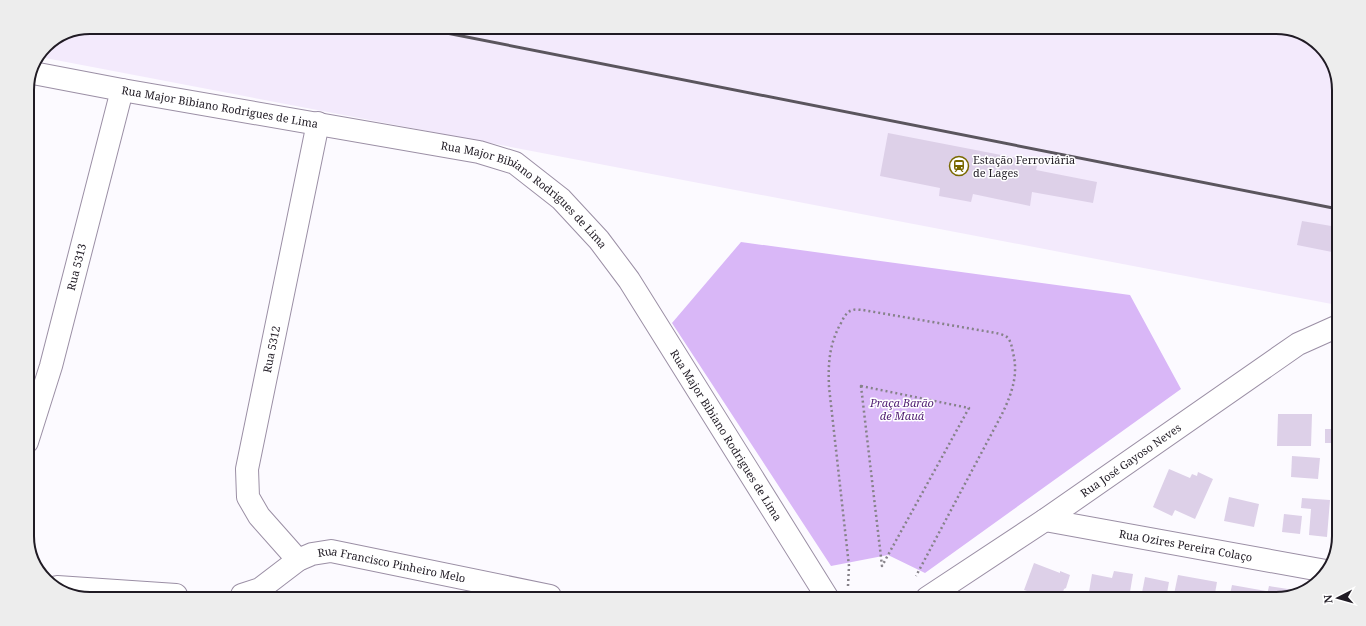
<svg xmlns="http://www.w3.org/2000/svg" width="1366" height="626" font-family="'Noto Serif',serif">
	<rect width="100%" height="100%" fill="#fcfaff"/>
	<path fill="#f3eafc" d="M90,27l1210,5 28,23 11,31 -2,219 -1297,-248 6,-12z"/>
	<path fill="#d9b7f7" d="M741,242l389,53 51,94 -256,184 -37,-18 -57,11 -159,-243z"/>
	<g fill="#ddd0e8">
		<path d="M888,133l150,29 -2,8 61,12 -4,21 -61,-11 -2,14 -57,-12 -2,8 -32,-6 1,-8 -60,-12z"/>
		<path d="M1302,221l35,6v26l-40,-8z"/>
		<path d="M1278,414h34l-1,32h-34z"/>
		<rect x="1325" y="429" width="10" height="14"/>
		<path d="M1292,456l28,2 -2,21 -27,-2z"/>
		<path d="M1169,469l21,9 2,-4 5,2 1,-4 15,7 -18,40 -20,-9 -3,6 -19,-9z"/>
		<path d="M1229,497l30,7 -5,23 -30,-6z"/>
		<path d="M1302,498l28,2 -3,37 -18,-2 2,-26 -10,-1z"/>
		<path d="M1284,514l18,2 -2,18 -18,-2z"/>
		<path d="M1034,563l26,10v-2l10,4 -4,13 -2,1 -3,9h-13l-24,-8z"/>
		<path d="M1114,571l19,3 -4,24h-41l4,-24 20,4z"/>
		<path d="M1178,575l39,7 -3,17h-41z"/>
		<path d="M1145,577l24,5 -3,17 -25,-1z"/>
		<path d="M1232,585l34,6 -1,8h-36z"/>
		<path d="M1269,586l32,5 -25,8h-10z"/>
	</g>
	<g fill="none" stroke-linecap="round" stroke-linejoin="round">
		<defs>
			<g id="street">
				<path id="s1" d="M33,73l89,17 357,62 36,11 46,36 38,41 30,40 198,317"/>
				<path id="s2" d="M27,442l24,-76 71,-276"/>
				<path id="s3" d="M1045,520l281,51"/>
				<path id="s4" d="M298,560l-39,-44 -11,-19 -1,-28 71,-346"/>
				<path d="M57,587l119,8"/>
				<path id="s5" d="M242,595l18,-6 38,-29 14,-6 19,-3 219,45"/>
				<path id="s6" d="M927,598l118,-78 253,-176 38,-17"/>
			</g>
		</defs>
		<use href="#street" stroke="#9b8fa5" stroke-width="24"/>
		<g stroke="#868289" stroke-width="2.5" stroke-dasharray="2 3" stroke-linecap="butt">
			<path d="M861,386l108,22 -87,158z"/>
			<path d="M848,586l1,-20 -20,-179c-1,-23 0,-43 12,-64 3,-6 6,-12 12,-13 3,-1 7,0 10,0l133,23c4,1 9,2 12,5 3,4 4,9 5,15 6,22 -2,43 -12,63l-85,160"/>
		</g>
		<use href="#street" stroke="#fff" stroke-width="22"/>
		<path stroke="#5a555d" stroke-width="3" d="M421,28l917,181"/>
	</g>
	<defs>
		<symbol id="station-ring" viewBox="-11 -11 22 22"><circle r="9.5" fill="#fff" stroke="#796900" stroke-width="1.5"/><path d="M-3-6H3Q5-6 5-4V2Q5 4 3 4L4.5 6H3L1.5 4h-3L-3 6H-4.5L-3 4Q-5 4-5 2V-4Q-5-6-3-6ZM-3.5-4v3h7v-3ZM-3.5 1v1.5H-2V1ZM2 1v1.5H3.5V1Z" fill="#796900"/></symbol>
	</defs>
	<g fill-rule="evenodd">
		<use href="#station-ring" x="948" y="155" width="22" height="22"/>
	</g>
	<g text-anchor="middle" stroke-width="3" stroke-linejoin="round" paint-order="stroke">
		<g font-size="11" fill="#201b24" stroke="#fff">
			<text dy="4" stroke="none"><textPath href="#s1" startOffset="190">Rua Major Bibiano Rodrigues de Lima</textPath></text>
			<text dy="4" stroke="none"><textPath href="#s1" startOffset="514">Rua Major Bibiano Rodrigues de Lima</textPath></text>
			<text dy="4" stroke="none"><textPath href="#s2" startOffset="182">Rua 5313</textPath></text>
			<text dy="4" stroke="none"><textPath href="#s4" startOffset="231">Rua 5312</textPath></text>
			<text dy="4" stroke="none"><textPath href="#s1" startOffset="838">Rua Major Bibiano Rodrigues de Lima</textPath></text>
			<text dy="4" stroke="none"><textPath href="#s6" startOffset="246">Rua José Gayoso Neves</textPath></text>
			<text dy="4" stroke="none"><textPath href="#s3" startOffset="143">Rua Ozires Pereira Colaço</textPath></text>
			<text dy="4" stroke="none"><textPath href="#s5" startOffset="163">Rua Francisco Pinheiro Melo</textPath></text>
		</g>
		<g font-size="11" fill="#201b24" stroke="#fff" text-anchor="start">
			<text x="973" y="164">Estação Ferroviária<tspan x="973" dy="13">de Lages</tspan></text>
		</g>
		<g font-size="11" font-style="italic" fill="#542376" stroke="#fff">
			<text x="902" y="407">Praça Barão<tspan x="902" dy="13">de Mauá</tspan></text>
		</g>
	</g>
	<path d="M0 0H1366V626H0ZM90 34H1276A56 56 0 0 1 1332 90V536A56 56 0 0 1 1276 592H90A56 56 0 0 1 34 536V90A56 56 0 0 1 90 34Z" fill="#ededed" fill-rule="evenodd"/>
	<path fill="none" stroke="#201b24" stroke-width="2" d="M90 34H1276A56 56 0 0 1 1332 90V536A56 56 0 0 1 1276 592H90A56 56 0 0 1 34 536V90A56 56 0 0 1 90 34Z"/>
	<g transform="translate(1338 598) rotate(264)" stroke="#ffffff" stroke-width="3" paint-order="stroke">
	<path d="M0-3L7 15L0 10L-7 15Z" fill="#201b24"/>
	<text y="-6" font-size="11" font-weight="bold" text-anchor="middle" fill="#201b24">N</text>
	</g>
</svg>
